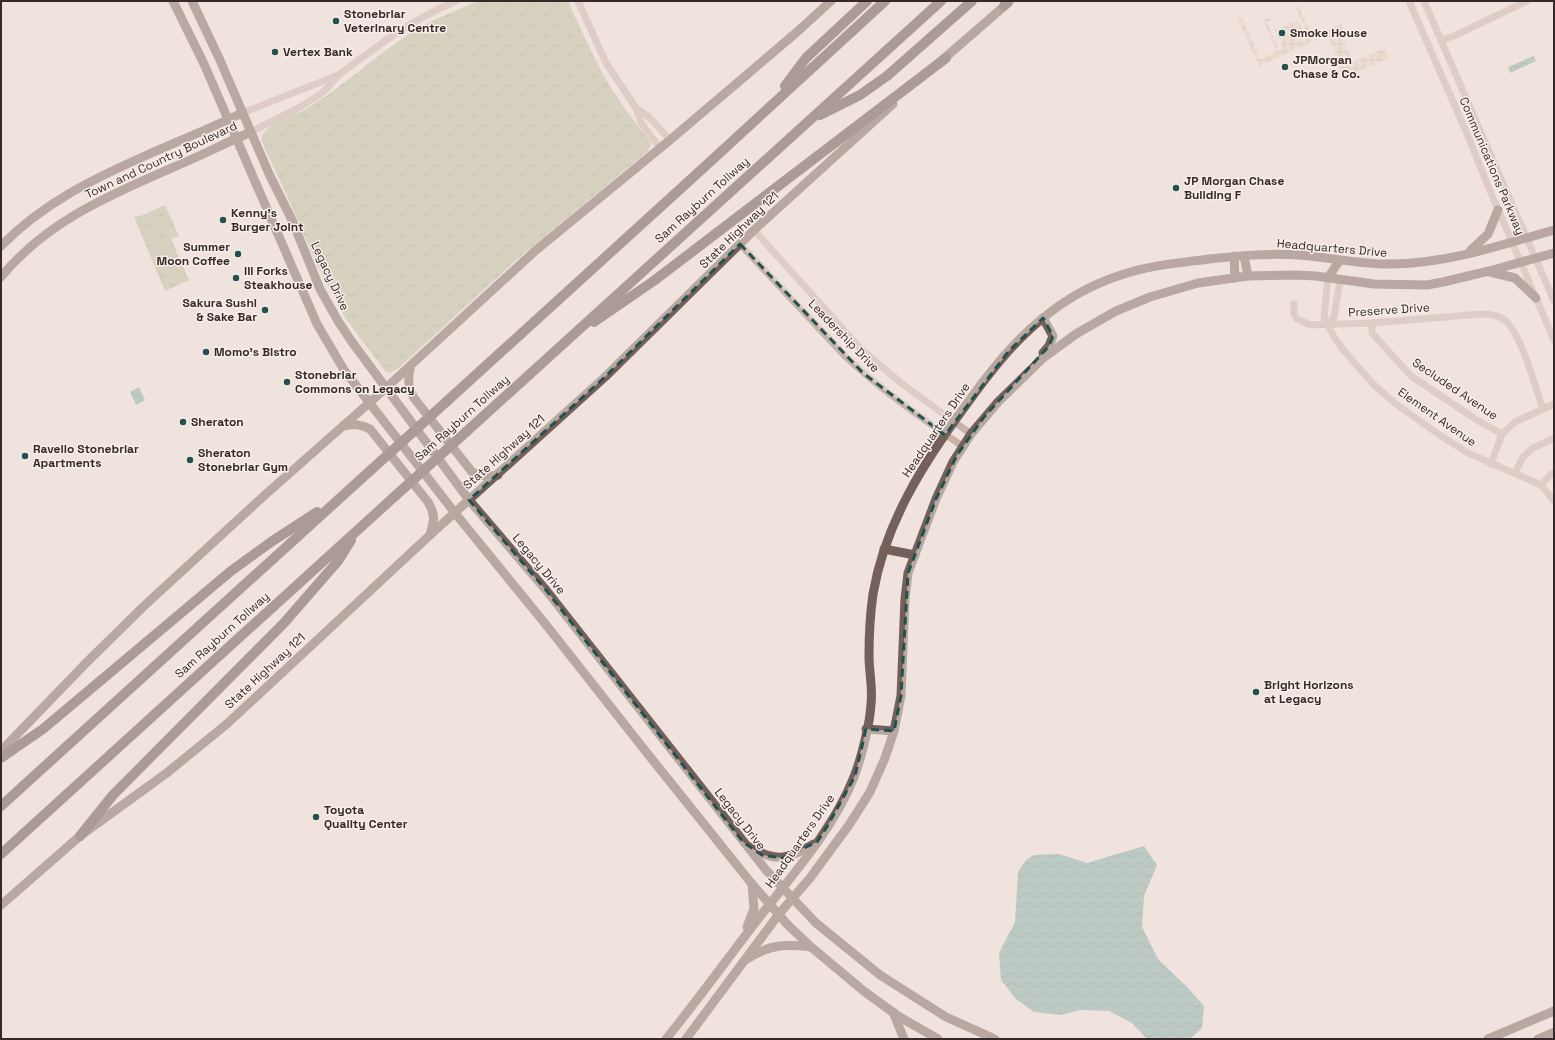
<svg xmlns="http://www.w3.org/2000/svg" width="1555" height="1040" font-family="'Space Grotesk',sans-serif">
	<defs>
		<pattern id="grass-tufts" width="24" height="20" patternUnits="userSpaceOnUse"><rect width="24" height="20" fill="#b9bd9e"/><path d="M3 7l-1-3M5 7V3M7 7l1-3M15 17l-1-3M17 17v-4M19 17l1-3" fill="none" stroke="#979a81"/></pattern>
		<pattern id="plaza-grid" width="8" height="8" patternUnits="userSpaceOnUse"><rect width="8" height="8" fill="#e6d2c5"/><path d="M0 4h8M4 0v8" fill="none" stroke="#c6b4a9"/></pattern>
		<pattern id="water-waves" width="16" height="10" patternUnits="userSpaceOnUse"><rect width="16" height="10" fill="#7eaaa4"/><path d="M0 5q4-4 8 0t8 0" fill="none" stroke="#688b86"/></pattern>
	</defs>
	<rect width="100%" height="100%" fill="#f0e3dd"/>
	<g fill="url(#grass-tufts)">
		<path d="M478,1h90c12,27 25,55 39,80 13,22 28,41 43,60l1,5 -3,5 -134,111 -113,104 -10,7 -5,-1 -41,-54 -28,-53 -29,-67 -27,-58c4,-18 30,-23 45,-31 38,-23 69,-53 106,-77 21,-13 44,-21 66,-31z"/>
		<path d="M165,205l14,31 -8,3 18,41 -24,11 -31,-74 6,-1z"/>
	</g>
	<path fill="url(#plaza-grid)" d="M1298,5l14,31 29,-12 2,5 -4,2 14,31 32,-14 4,10 -45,19 -16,-42 -69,31 -22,-49 4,-1 19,43 17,-8 -14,-31 7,-3 1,3 -4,2 12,28 4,-2 -8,-18 23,-10 8,18 3,-1 -14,-31z"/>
	<g fill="url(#water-waves)">
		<path d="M1534,56l2,5 -26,12 -2,-6z"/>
		<path d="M139,387l6,13 -9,5 -6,-13z"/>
		<path d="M1144,846l13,19 -13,31 -2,31 16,32 30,29 16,18 -2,22 -12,11h-43l-15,-16 -23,-12 -29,-1 -19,5 -27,-3 -18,-13 -15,-19 -2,-27 16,-31 3,-50 8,-12 8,-5 25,-1 28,9z"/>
	</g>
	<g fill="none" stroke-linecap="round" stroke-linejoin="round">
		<g stroke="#c7b2aa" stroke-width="7">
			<path d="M578,1l28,62 30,45 5,15 19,25"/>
			<path d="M1409,1l56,128 23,57 66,154"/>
			<path d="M1424,1l130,300"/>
			<path d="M1441,40l13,-4 73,-35"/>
			<path d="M636,108l13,9 21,23"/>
			<path d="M242,113l94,-37"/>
			<path d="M251,132c23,-13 51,-23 72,-40 6,-5 11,-13 17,-18 37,-28 73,-55 116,-73"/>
			<path d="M754,230l106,118 41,35 70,51"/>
			<path d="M740,244l105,112c36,34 77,62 117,90"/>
			<path d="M1328,278l-4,39 10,20 11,15 29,33 22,19 45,32 27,17 73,32 13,16"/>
			<path d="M1294,304v10l3,5 13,6 62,-2 110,-9c9,0 17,1 24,7 16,15 29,66 37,88"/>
			<path d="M1372,323v10l39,43 66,44 25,14"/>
			<path d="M1328,324l6,-7 6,-37"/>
			<path d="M1491,464l11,-30 13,-12 39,-18"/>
			<path d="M1515,473l8,-16 10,-9 21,-10"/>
			<path d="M1541,485l9,-10 4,-2"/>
		</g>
		<g stroke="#755f5b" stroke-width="9">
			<path d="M173,1l31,63 113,260 27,46 111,143 92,113 100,127 105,131 35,40 24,23 54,45 33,24 40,23"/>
			<path d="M192,1l27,57 51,118 22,44 28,69 18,32 14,21 117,158 77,90 220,280 50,53 64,52 66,42 49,22"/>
			<path d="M940,62l69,-60"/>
			<path d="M1,246c42,-43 92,-67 146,-91 32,-14 64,-27 95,-42"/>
			<path d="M1470,251l18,-17 10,-24"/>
			<path d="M1234,256l1,22"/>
			<path d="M1244,256l4,20"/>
			<path d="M1490,272l25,6 21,20"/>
			<path d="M1,277c49,-60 121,-87 189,-117 20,-9 40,-19 61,-28"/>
			<path d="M1328,278l11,-17"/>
			<path d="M1043,318l10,18 -4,10 -6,7"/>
			<path d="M411,365c-3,12 -4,21 3,33l58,74c9,5 16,5 26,3"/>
			<path d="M343,426c11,-2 18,-2 27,3l58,73c8,14 6,18 2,33"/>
			<path d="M884,549l31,6"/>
			<path d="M866,729l28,2"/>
			<path d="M1,751l83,-86 60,-59 122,-112 120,-106 149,-137 135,-111 127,-108 34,-31"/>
			<path d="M750,847c26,16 38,12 64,-3"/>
			<path d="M1,905l79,-69 88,-64 60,-49 202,-188 175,-158 149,-147 139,-126"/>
			<path d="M747,927l7,-18 -2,-25"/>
			<path d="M747,959c23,-15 38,-15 64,-12"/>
			<path d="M893,1012l11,27"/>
			<path d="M666,1039c32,-39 61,-80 92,-120 35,-45 75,-89 96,-142 7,-18 16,-53 17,-73 2,-16 -2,-32 -2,-48 0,-21 1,-41 4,-62 12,-71 51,-132 93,-189 23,-32 47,-63 77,-87 23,-19 50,-34 78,-43 29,-10 58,-12 88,-16 29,-3 59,-6 89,-4 32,2 63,10 95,9 55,-1 109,-19 161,-34"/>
			<path d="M686,1039l93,-125 31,-36 39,-53 21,-33 15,-34 9,-27 7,-35 4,-97 3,-26 28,-74 17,-37 18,-28 27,-32 45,-44 33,-24 40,-23 34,-14 48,-14 50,-7 48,-1 20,1 58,8 53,1 16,-3 46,-11 65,-18"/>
			<path d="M1488,1039l66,-28"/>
			<path d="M1538,1039l16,-7"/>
		</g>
		<g stroke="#554341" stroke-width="10">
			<path d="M1004,6l4,-5"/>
			<path d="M785,86l21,-28 61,-57"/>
			<path d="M820,115l40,-20 27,-19 85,-75"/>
			<path d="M594,322l61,-42 291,-222"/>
			<path d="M445,403l255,-232 185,-170"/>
			<path d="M466,432l475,-431"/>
			<path d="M1,758l42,-29 188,-158 40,-29 46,-30"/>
			<path d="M1,806l371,-337"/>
			<path d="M80,836l33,-41 171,-172 54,-62 13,-21"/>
			<path d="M1,854l393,-357"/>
		</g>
		<g stroke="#554341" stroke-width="10">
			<path d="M372,469l73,-66"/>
			<path d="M394,497l72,-65"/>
		</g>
	</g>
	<path d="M0 0H1555V1040H0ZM740,244l123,129 82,62 63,-83 35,-34 10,18 -4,10 -65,71 -27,38 -21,44 -28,74 -7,123 -7,35 -28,-2 -11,47 -27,49 -11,17 -35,16 -20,-3 -19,-13 -197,-252 -77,-90 136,-123z" fill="#f0e3dd" fill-opacity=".55" fill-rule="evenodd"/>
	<path fill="none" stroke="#22524d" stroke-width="3" stroke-dasharray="8 5" stroke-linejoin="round" d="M740,244l123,129 82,62 63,-83 35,-34 10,18 -4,10 -65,71 -27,38 -21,44 -28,74 -7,123 -7,35 -28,-2 -11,47 -27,49 -11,17 -35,16 -20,-3 -19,-13 -197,-252 -77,-90 136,-123z"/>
	<g fill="#22524d" stroke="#f8eee9" stroke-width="1.5">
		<circle cx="336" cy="21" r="4"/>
		<circle cx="1282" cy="33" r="4"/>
		<circle cx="275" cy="52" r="4"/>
		<circle cx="1285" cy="67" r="4"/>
		<circle cx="1176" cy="188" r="4"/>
		<circle cx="223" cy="220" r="4"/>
		<circle cx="238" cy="254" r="4"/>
		<circle cx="236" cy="278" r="4"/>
		<circle cx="265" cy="310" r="4"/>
		<circle cx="206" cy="352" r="4"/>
		<circle cx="287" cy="382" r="4"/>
		<circle cx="183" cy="422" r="4"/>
		<circle cx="25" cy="456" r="4"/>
		<circle cx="190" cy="460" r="4"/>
		<circle cx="1256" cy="692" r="4"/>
		<circle cx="316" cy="817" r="4"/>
	</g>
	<g text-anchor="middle" stroke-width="3" stroke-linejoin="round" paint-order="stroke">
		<g font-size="12" font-weight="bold" fill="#352a29" stroke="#f8eee9" text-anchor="start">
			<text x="344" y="18">Stonebriar<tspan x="344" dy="14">Veterinary Centre</tspan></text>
			<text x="1290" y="37">Smoke House</text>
			<text x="283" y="56">Vertex Bank</text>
			<text x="1293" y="64">JPMorgan<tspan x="1293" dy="14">Chase &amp; Co.</tspan></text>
			<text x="1184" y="185">JP Morgan Chase<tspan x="1184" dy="14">Building F</tspan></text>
			<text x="231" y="217">Kenny's<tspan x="231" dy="14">Burger Joint</tspan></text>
			<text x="230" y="251" text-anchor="end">Summer<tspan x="230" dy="14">Moon Coffee</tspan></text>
			<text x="244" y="275">III Forks<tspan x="244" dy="14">Steakhouse</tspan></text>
			<text x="257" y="307" text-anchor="end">Sakura Sushi<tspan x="257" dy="14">&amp; Sake Bar</tspan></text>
			<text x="214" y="356">Momo's Bistro</text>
			<text x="295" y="379">Stonebriar<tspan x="295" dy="14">Commons on Legacy</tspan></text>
			<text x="191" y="426">Sheraton</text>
			<text x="33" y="453">Ravello Stonebriar<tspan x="33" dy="14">Apartments</tspan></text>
			<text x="198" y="457">Sheraton<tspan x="198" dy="14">Stonebriar Gym</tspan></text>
			<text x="1264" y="689">Bright Horizons<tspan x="1264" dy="14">at Legacy</tspan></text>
			<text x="324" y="814">Toyota<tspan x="324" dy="14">Quality Center</tspan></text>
		</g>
		<g font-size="12" fill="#352a29" stroke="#f8eee9">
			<text transform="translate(161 160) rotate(-25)" y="4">Town and Country Boulevard</text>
			<text transform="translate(1492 166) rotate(67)" y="4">Communications Parkway</text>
			<text transform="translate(702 200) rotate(-42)" y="4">Sam Rayburn Tollway</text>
			<text transform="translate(739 230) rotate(-44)" y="4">State Highway 121</text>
			<text transform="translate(1332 248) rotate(5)" y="4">Headquarters Drive</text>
			<text transform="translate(330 276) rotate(65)" y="4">Legacy Drive</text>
			<text transform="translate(1389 310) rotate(-4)" y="4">Preserve Drive</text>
			<text transform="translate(844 336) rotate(46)" y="4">Leadership Drive</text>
			<text transform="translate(1455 389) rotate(34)" y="4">Secluded Avenue</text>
			<text transform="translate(1437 417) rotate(35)" y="4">Element Avenue</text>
			<text transform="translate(462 418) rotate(-42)" y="4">Sam Rayburn Tollway</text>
			<text transform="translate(936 430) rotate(-56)" y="4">Headquarters Drive</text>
			<text transform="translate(504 452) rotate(-42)" y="4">State Highway 121</text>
			<text transform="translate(539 564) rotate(50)" y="4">Legacy Drive</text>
			<text transform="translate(222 635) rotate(-42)" y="4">Sam Rayburn Tollway</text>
			<text transform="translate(265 671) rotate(-43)" y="4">State Highway 121</text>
			<text transform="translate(740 819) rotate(52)" y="4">Legacy Drive</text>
			<text transform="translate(800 841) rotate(-55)" y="4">Headquarters Drive</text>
		</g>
	</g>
	<rect width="1555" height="1040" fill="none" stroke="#352a29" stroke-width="4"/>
</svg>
